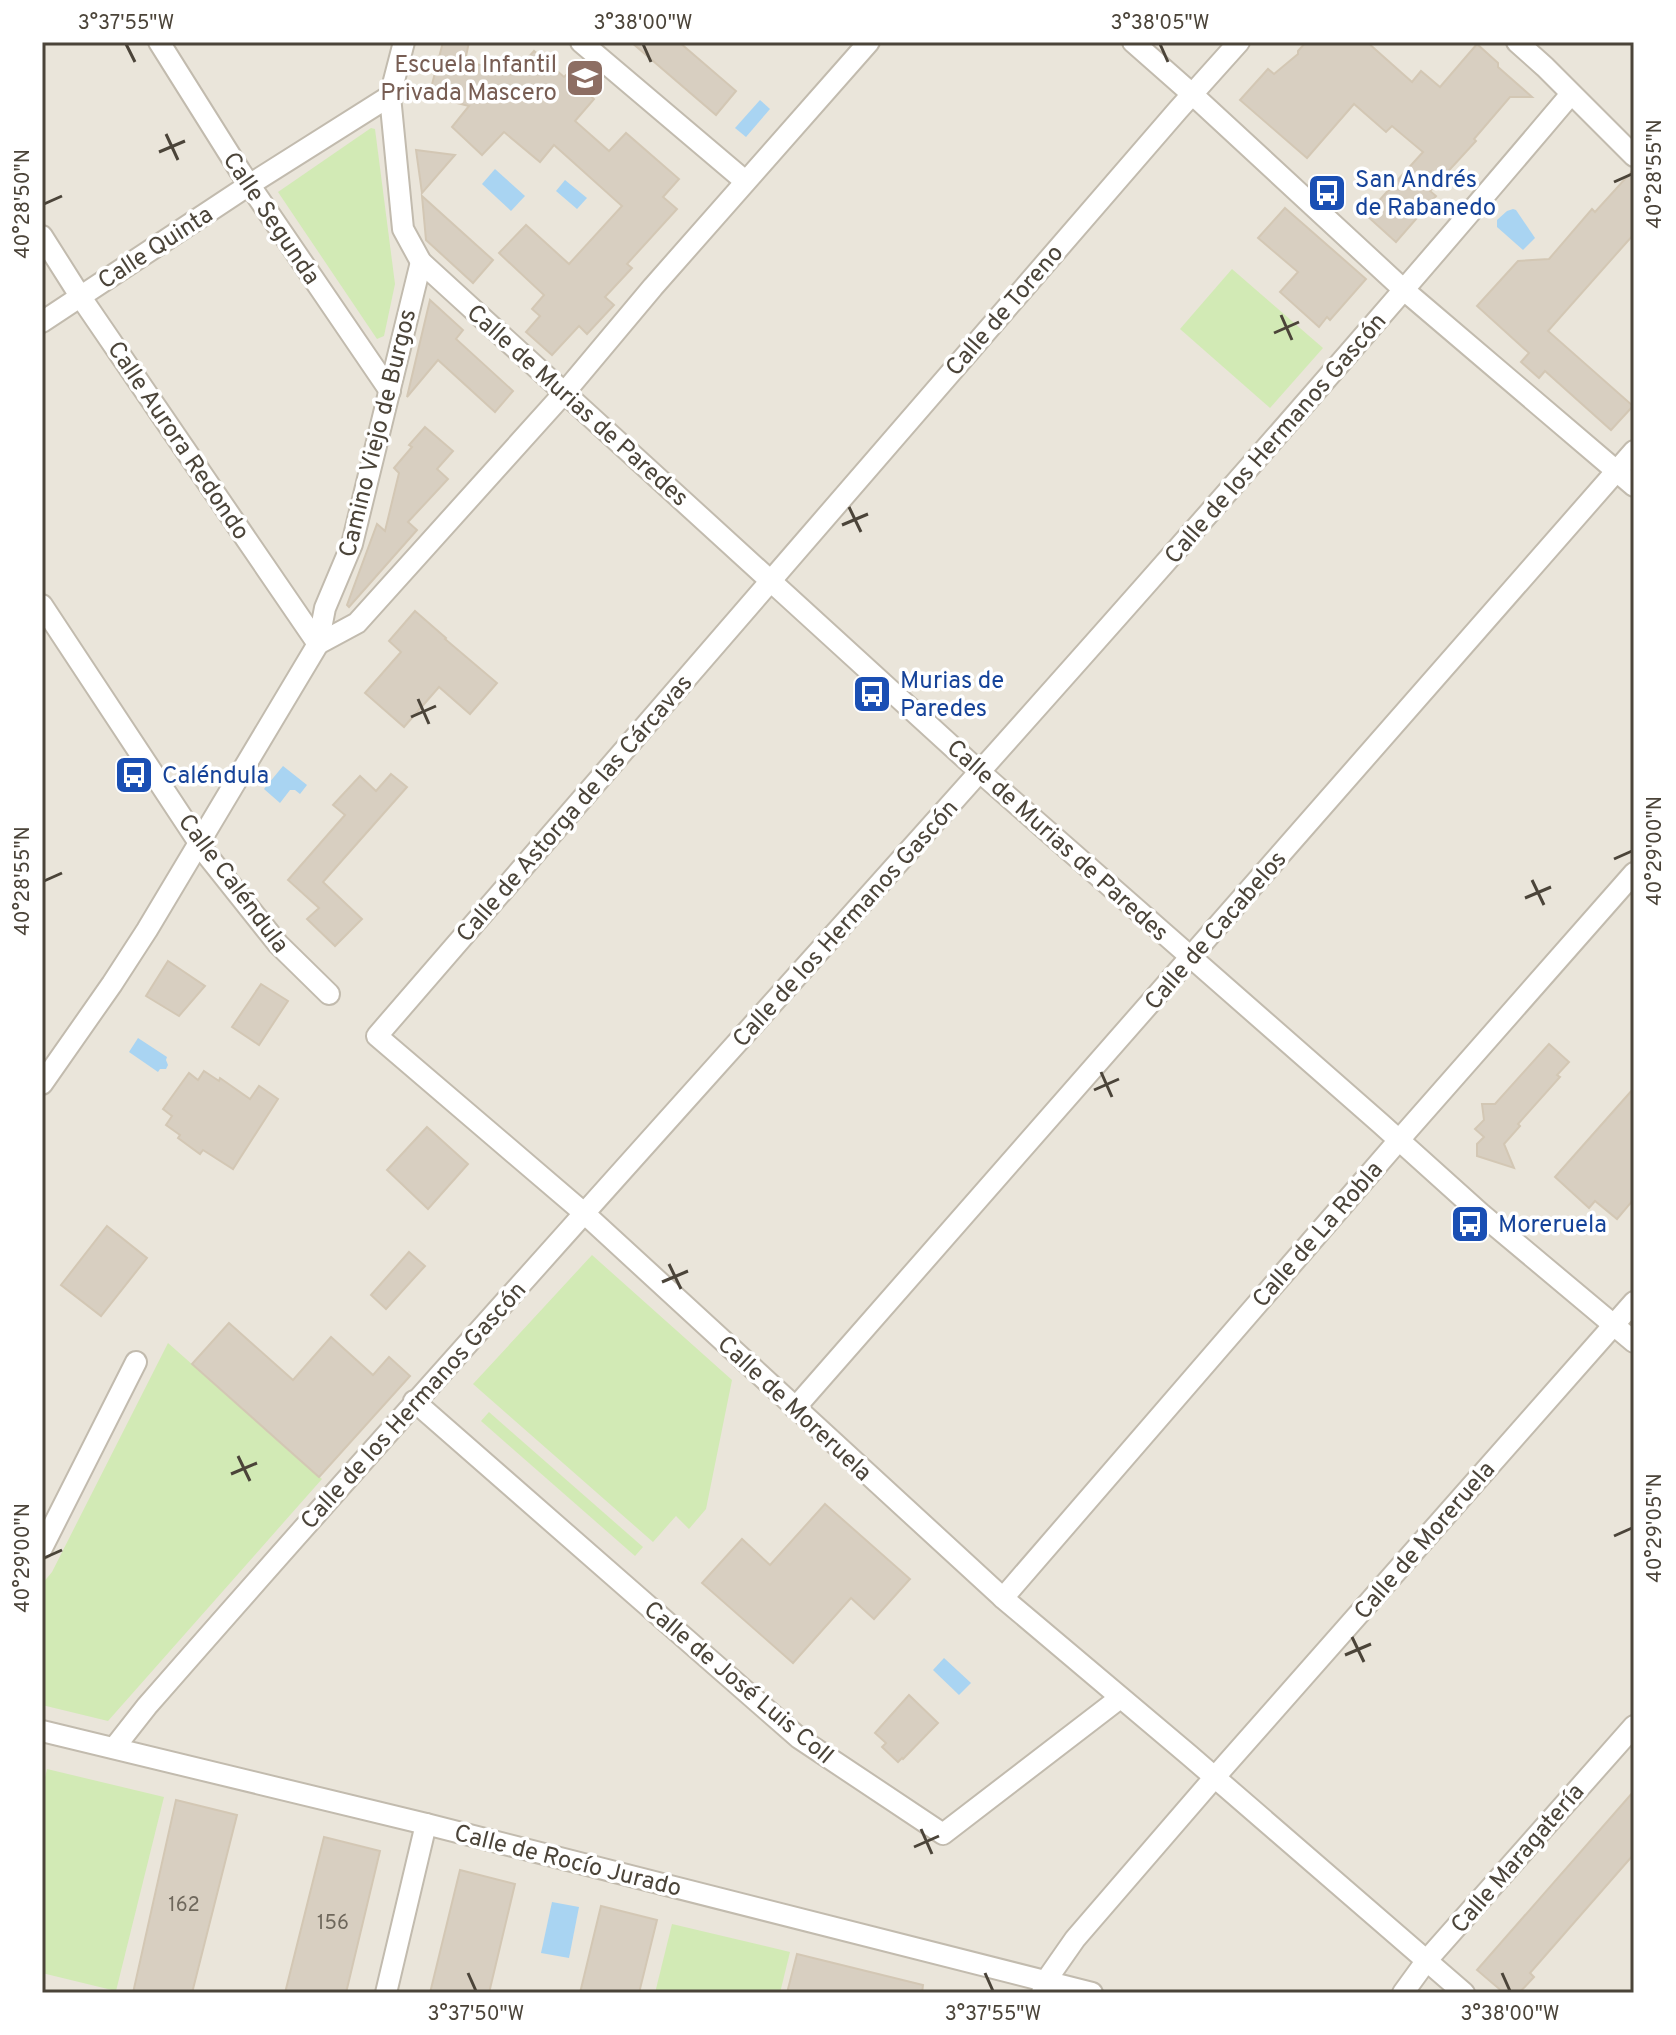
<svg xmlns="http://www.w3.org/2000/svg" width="1676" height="2035" font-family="Overpass,sans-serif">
	<rect width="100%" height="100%" fill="#f6f3ec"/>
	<path fill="#eae5da" d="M42,42h1592v1951h-1583l-9,-2z"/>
	<g fill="#d2eab5">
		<path d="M371,128l4,1 20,155 -11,52 -7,3 -99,-147z"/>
		<path d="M1232,269l91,79 -53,60 -90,-79z"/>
		<path d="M592,1255l140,125 -26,129 -17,20 -13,-13 -23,26 -180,-158z"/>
		<path d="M168,1343l154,136 -214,242 -66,-16v-121l10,-12z"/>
		<path d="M489,1412l154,135 -8,9 -154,-135z"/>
		<path d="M47,1769l117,28 -48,194 -74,-18v-183z"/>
		<path d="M672,1924l118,28 -10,41h-125z"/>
	</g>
	<g fill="#a9d4f2">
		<path d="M760,100l10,9 -24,28 -11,-9z"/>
		<path d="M495,169l30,27 -14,15 -29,-27z"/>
		<path d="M565,180l22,18 -10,11 -21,-18z"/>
		<path d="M1513,209l3,1 19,28 -12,12 -26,-23v-7l10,-9z"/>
		<path d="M283,766l24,19 -7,9 -5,-4h-5l-10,13 -16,-14z"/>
		<path d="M138,1038l29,19 -1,3 2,5 -2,4h-6l-2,3 -29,-20z"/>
		<path d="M944,1658l27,25 -12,12 -26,-25z"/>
		<path d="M552,1902l27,5 -10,51 -28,-5z"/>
	</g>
	<g fill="#d8cfc1" stroke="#d3c7b4" stroke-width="2">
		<path d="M443,42h26l-4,19 45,12 8,-9 3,2 13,-15 30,26 2,-2 28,24 -19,22 34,30 17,-18 53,46 -16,18 14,12 -50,55 5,4 -27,29 9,8 -27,29 -8,-8 -27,29 -26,-23 14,-16 -8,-7 12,-14 -45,-42 27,-28 43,39 53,-58 -68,-61 -14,17 -36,-30 -22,23 -30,-28 17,-21 -40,-10z"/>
		<path d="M631,42h48l57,49 -20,24z"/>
		<path d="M1306,42h61l45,40 9,-11 19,16 37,-43 21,19v4l34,30h-22l-36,42 2,2 -46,50 6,5 -40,46 -30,-27 57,-63 -31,-26 -6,6 -32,-28 -47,54 -67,-58 28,-31 6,5 24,-20v-3z"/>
		<path d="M416,150l39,5 -33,38z"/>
		<path d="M1634,169v65l-86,97 85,75 -22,24 -66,-59 -6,7 -18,-16 8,-9 -52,-47 41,-45 31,-2 43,-50 3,3z"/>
		<path d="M422,196l71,64 -20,23 -47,-43z"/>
		<path d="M1285,208l81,71 -36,41 -3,-3 -8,10 -39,-35 18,-20 -40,-34z"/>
		<path d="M430,300l33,30 -7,9 57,52 -18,21 -57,-52 -31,37z"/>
		<path d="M425,427l28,24 -16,18 11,10 -40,43 9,8 -68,77 -2,-2 30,-81 8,7 14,-58 -5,-5 18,-21 -3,-2z"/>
		<path d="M415,611l31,27 -1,1 52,44 -27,31 -31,-27 -35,40 -39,-34 36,-41 -12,-11z"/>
		<path d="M391,774l16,13 -84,95 39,37 -27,27 -28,-27 12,-11 -31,-28 57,-65 -12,-10 27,-29 16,15z"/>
		<path d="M168,961l37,25 -26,30 -33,-20z"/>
		<path d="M261,984l27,17 -29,44 -27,-18z"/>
		<path d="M1549,1044l20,18 -12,13 3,2 -42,47 2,2 -16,18 10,24 -37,-12v-12l7,-7 -9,-8 9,-9 -2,-16h13z"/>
		<path d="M204,1071l15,10 1,-3 30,21 9,-13 19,13 -45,70 -30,-19 -3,4 -22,-16 2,-3 -14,-10 6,-9 -9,-7 26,-36 9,7z"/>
		<path d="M1634,1088v111l-17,20 -22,-18 -6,7 -34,-31z"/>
		<path d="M427,1127l41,37 -40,45 -41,-39z"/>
		<path d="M107,1226l40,32 -46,58 -40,-31z"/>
		<path d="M409,1252l16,14 -39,43 -15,-14z"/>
		<path d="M229,1323l64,57 38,-43 42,38 16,-18 21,19 -91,101 -127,-113z"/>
		<path d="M825,1504l85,75 -36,40 -23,-21 -58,65 -91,-80 40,-44 28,26z"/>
		<path d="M909,1695l29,28 -35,36 -1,-1 -4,4 -16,-15 4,-4 -11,-10z"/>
		<path d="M1634,1791v63l-104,119 4,4 -15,16h-15l-27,-23z"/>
		<path d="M176,1800l61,15 -45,178h-59z"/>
		<path d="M324,1837l56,14 -34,142h-61z"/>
		<path d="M460,1870l55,14 -26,109h-59z"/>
		<path d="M601,1906l56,14 -18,73h-59z"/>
		<path d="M797,1954l126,31 -1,8h-135z"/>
	</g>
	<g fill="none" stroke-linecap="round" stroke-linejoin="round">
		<defs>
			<g id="minor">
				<path d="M159,42l81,129 150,220"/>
				<path d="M404,42l-14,54 13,133 18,33 559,510 400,351 100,90 154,129"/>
				<path d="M581,42l164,139"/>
				<path d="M1133,42l59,52 212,196 230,196"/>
				<path d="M1239,42l-61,68 -801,926 207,177 419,385 186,157 275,238"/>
				<path d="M1517,42l28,25 89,89"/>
				<path d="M42,236l38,60 238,348"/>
				<path d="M42,322l207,-137 141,-89"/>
				<path d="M42,605l165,250 71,89 51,50"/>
				<path d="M318,644l39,-21 208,-231 88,-105 216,-245"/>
				<path d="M42,1084l70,-100 35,-54 171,-286 7,-36 27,-64 69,-282"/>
				<path d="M414,1401l385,337 144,96 177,-136"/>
				<path d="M795,1408l839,-957"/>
				<path d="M42,1548l94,-186"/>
				<path d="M1003,1598l396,-458 235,-267"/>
				<path d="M42,1731l384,93 666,169"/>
				<path d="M114,1748l33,-42c472,-540 961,-1064 1424,-1612"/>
				<path d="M386,1993l40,-169"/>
				<path d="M1042,1993l3,-11 30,-43 139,-161 420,-476"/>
				<path d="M1403,1993l24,-33 207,-234"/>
			</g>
		</defs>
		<use href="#minor" stroke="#c2bbae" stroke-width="24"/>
		<use href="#minor" stroke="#fff" stroke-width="20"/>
	</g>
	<path fill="none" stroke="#4b4439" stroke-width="3" d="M126,44l9,18M643,44l8,18M1160,44l8,18M166,134l12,26M159,152l26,-11M1614,182l18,-8M44,204l18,-8M1281,315l11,25M1274,333l25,-11M849,507l12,25M842,525l26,-11M418,699l11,25M411,717l25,-11M1614,859l18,-8M1532,880l12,25M44,881l18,-8M1525,898l26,-11M1101,1072l11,25M1094,1090l25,-11M669,1264l12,25M662,1282l26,-11M238,1456l12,25M231,1474l26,-11M1614,1536l18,-8M44,1558l18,-8M1352,1637l12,25M1345,1655l26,-11M921,1829l11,25M914,1847l25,-11M468,1973l8,18M985,1973l8,18M1502,1973l8,18"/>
	<defs>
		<symbol id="school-square" viewBox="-11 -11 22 22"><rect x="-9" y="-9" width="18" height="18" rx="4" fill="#8d6e63" stroke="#fff"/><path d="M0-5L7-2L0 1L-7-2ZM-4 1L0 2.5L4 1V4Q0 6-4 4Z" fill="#fff"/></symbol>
		<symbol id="bus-square" viewBox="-11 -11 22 22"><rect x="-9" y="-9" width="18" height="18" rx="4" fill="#1a4fb4" stroke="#fff"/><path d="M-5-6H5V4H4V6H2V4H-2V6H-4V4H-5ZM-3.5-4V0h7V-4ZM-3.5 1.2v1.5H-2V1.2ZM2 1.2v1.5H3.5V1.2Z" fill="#fff"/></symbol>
	</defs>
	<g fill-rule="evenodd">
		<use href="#school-square" x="563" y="56" width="44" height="44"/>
		<use href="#bus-square" x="1305" y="171" width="44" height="44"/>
		<use href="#bus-square" x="850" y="672" width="44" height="44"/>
		<use href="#bus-square" x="112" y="753" width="44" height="44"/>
		<use href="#bus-square" x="1448" y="1202" width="44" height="44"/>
	</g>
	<g text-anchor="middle" stroke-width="7" stroke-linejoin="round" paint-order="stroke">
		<g font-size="20" fill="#6e675b">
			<text x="184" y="1911">162</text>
			<text x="333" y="1929">156</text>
		</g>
		<g font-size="24" fill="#785e54" stroke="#fff" text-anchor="end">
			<text x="557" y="72">Escuela Infantil<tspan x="557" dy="28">Privada Mascero</tspan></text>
		</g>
		<g font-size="24" fill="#164399" stroke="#fff" text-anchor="start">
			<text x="1355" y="187">San Andrés<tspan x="1355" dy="28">de Rabanedo</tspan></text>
			<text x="900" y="688">Murias de<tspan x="900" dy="28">Paredes</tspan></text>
			<text x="162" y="783">Caléndula</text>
			<text x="1498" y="1232">Moreruela</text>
		</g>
		<g font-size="24" fill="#4b4439" stroke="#fff">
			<text transform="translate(272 218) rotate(56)" y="8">Calle Segunda</text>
			<text transform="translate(155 247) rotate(-33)" y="8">Calle Quinta</text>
			<text transform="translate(1004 310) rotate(-49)" y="8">Calle de Toreno</text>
			<text transform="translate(578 405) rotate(42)" y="8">Calle de Murias de Paredes</text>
			<text transform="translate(377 433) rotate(-76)" y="8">Camino Viejo de Burgos</text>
			<text transform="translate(1275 438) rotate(-49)" y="8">Calle de los Hermanos Gascón</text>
			<text transform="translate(179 440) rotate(56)" y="8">Calle Aurora Redondo</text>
			<text transform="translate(574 808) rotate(-49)" y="8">Calle de Astorga de las Cárcavas</text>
			<text transform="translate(1058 840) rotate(42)" y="8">Calle de Murias de Paredes</text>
			<text transform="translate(234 883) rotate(53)" y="8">Calle Caléndula</text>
			<text transform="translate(845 923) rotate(-48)" y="8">Calle de los Hermanos Gascón</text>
			<text transform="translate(1215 930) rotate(-49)" y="8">Calle de Cacabelos</text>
			<text transform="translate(1317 1234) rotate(-49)" y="8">Calle de La Robla</text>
			<text transform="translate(413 1405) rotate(-48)" y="8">Calle de los Hermanos Gascón</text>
			<text transform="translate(795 1408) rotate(43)" y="8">Calle de Moreruela</text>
			<text transform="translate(1424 1540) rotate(-49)" y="8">Calle de Moreruela</text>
			<text transform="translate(739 1682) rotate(40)" y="8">Calle de José Luis Coll</text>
			<text transform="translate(1517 1858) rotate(-49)" y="8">Calle Maragatería</text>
			<text transform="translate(568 1860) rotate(14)" y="8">Calle de Rocío Jurado</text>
		</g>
	</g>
	<rect width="1676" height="2035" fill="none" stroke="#ffffff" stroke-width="88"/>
	<rect x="44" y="44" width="1588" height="1947" fill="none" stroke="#4b4439" stroke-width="3"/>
	<g font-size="20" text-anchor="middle" fill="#4b4439">
		<text x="126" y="29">3°37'55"W</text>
		<text x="643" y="29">3°38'00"W</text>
		<text x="1160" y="29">3°38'05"W</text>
		<text transform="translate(1654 174) rotate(-90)" y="7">40°28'55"N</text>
		<text transform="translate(22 204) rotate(-90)" y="7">40°28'50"N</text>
		<text transform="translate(1654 851) rotate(-90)" y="7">40°29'00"N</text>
		<text transform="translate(22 881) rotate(-90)" y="7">40°28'55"N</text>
		<text transform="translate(1654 1528) rotate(-90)" y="7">40°29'05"N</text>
		<text transform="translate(22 1558) rotate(-90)" y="7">40°29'00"N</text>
		<text x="476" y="2020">3°37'50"W</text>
		<text x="993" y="2020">3°37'55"W</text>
		<text x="1510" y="2020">3°38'00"W</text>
	</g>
</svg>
